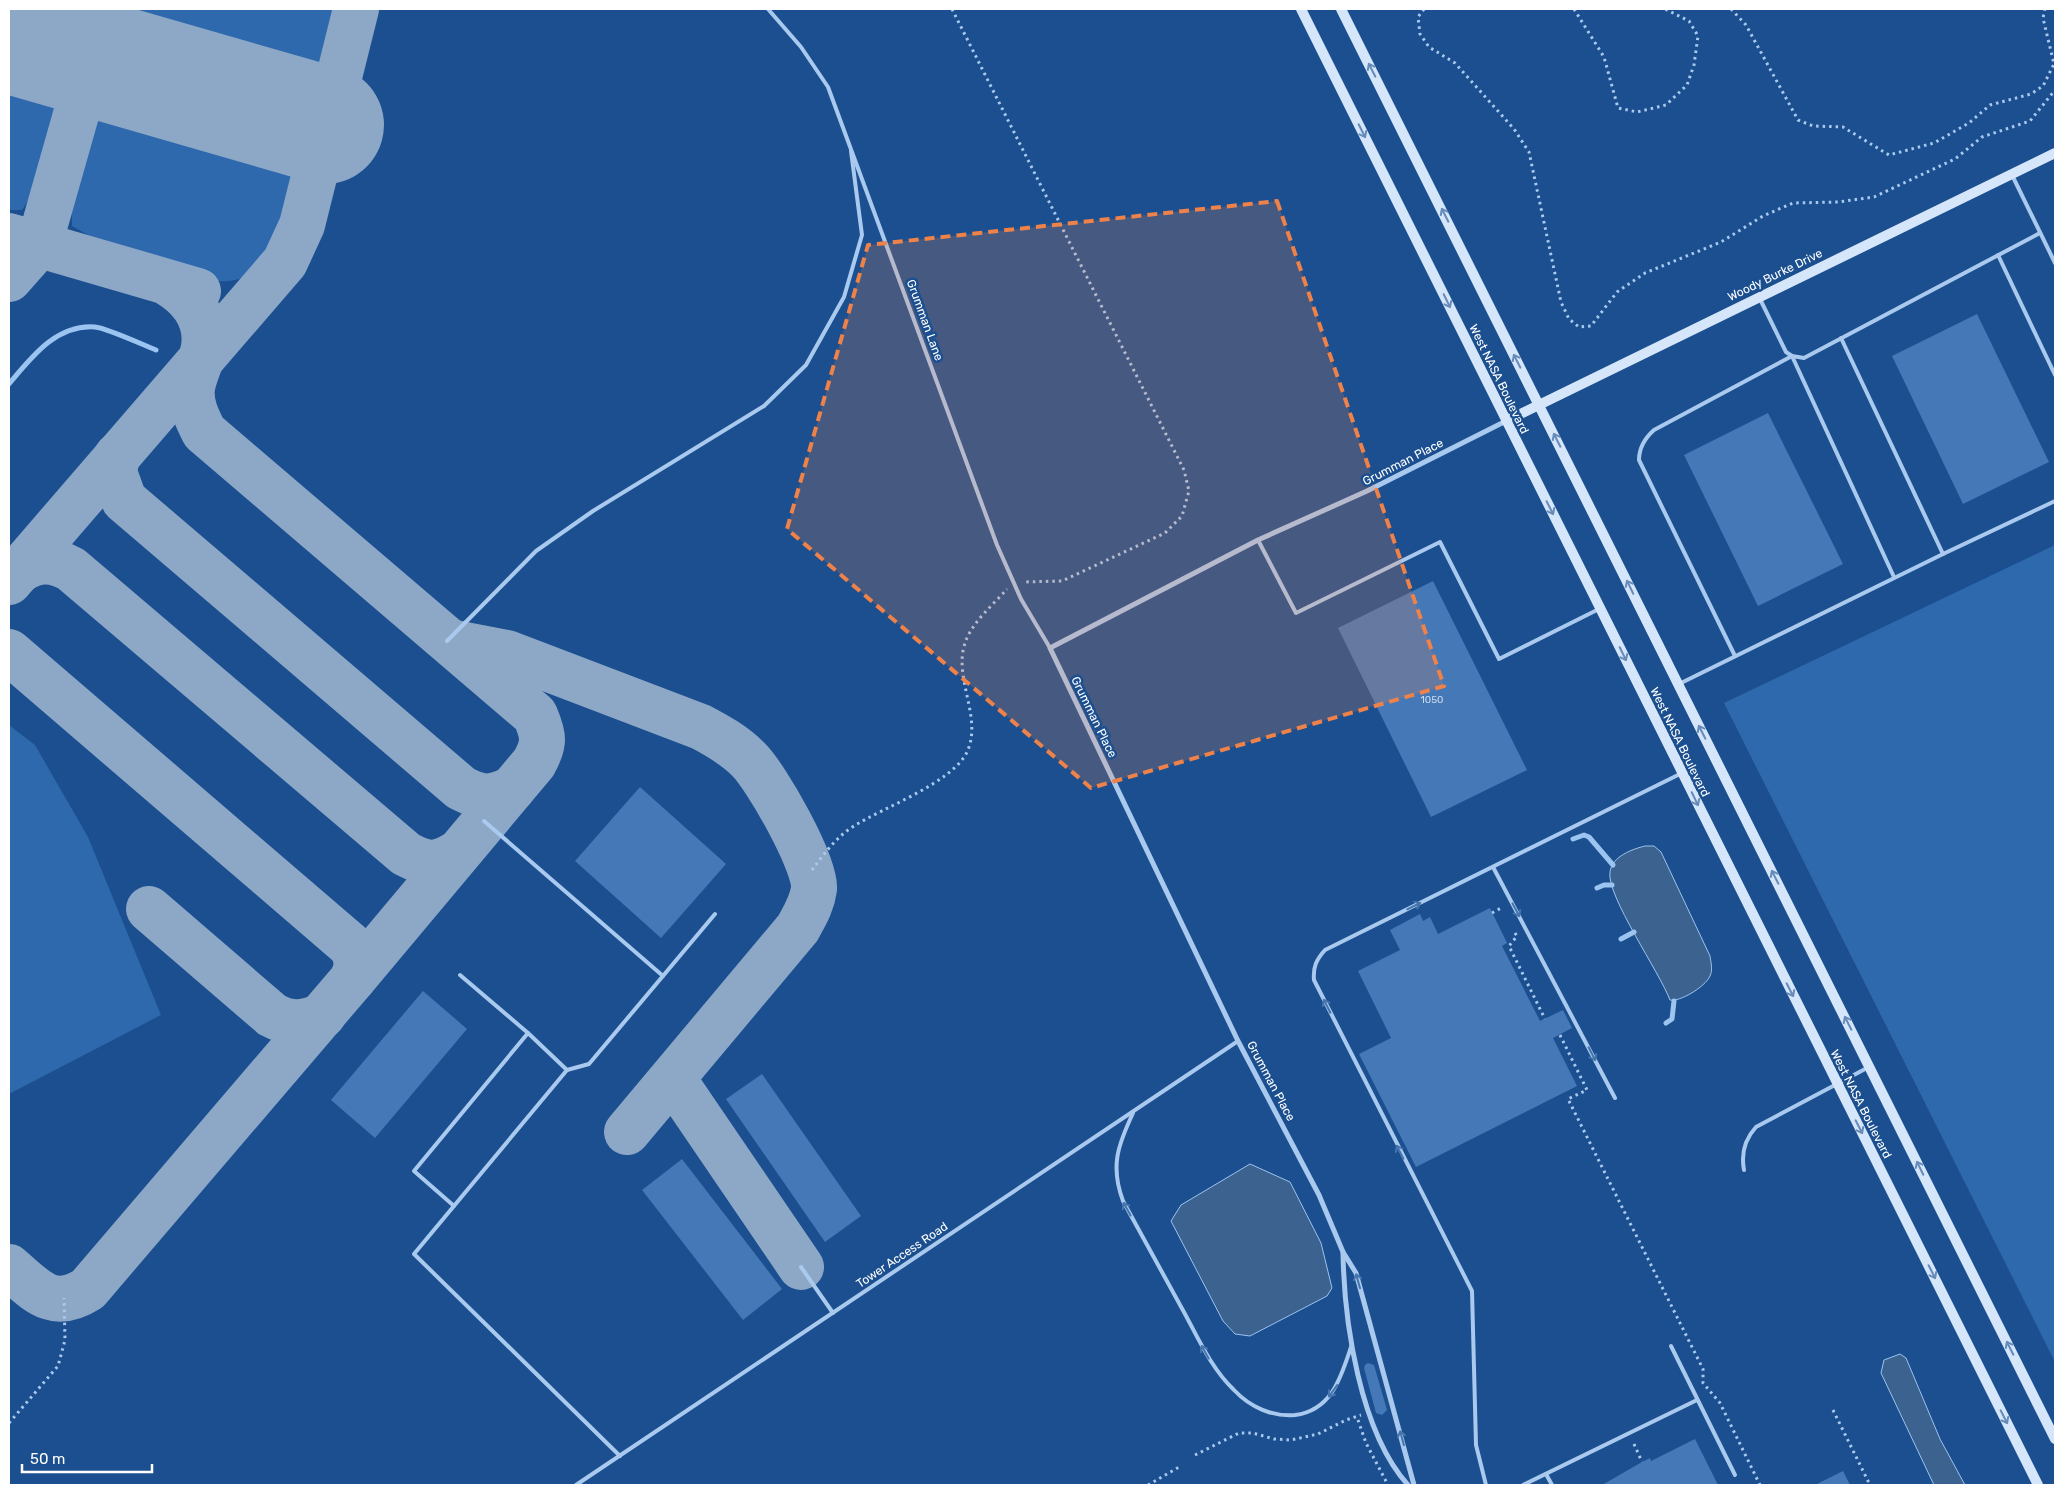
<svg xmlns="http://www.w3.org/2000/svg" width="2064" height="1494" font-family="Rubik,sans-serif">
	<rect width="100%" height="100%" fill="#1b4f8f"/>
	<g fill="#2e69ad">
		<path d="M25,9h60l-6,15z"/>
		<path d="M130,9h209c0,9 -3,18 -6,27 -7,27 -20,46 -50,47l-157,-45 -2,-3z"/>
		<path d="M9,66l52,15 1,37 -18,59 -22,33h-13z"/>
		<path d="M108,94l156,46c14,5 25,12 30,26 8,21 -21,87 -37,103 -11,11 -28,13 -42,12l-106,-34 -37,-21v-41l17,-63z"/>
		<path d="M2055,545v817l-331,-659z"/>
		<path d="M9,725l26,20 53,92 73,178 -152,79z"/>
	</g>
	<g fill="#3c6290" stroke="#9cc4f0">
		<path d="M1645,846h9l7,6 49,104c1,7 3,14 0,20 -5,11 -30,26 -40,24 -10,-27 -64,-105 -60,-128 2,-16 23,-23 35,-26z"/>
		<path d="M1250,1164l40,18 31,61 11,45 -5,8 -77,40 -15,-2 -12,-13 -52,-100 10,-16z"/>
		<path d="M1900,1354l6,4 34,81 25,46h-31l-53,-112 3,-13z"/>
	</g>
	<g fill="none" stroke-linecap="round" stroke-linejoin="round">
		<g stroke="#9cc4f0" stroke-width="5">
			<path d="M9,384c22,-26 47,-60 86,-57 12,1 48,18 61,23"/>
			<path d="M1573,839l11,-4 5,2 24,28"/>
			<path d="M1597,888l7,-3h8"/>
			<path d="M1621,939l13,-7"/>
			<path d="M1666,1023l6,-4 2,-18"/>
		</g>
		<g stroke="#8da7c7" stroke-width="46">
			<path d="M9,236l189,55"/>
			<path d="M9,279l30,-34 67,-236"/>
			<path d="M117,456l-3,16 10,28 337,288c21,11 30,11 51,1"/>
			<path d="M20,570c18,-11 32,-11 51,-1l335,285c21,11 30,12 50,0"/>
			<path d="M9,582l276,-320 17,-37 54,-216"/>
			<path d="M455,643l52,10 194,74c17,9 33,18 47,32 18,17 69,107 66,130 -2,15 -9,26 -16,39l-171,204"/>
			<path d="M9,652l341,293c8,13 8,19 3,34"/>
			<path d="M149,909l123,106c18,10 33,9 51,0"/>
			<path d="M673,1079l128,188"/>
			<path d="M9,1267c27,23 43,45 79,22l265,-310 181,-216c11,-20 10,-27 1,-48l-331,-283c-7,-14 -14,-28 -12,-44 2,-14 10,-27 12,-41 4,-29 -13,-50 -36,-64"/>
		</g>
		<path stroke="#8da7c7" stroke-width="118" d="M9,34l316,91"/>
	</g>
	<g fill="#4478b7">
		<path d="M1977,314l72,148 -86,42 -71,-148z"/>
		<path d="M1768,413l75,151 -85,42 -74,-151z"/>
		<path d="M1433,581l94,189 -96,47 -93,-189z"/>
		<path d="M640,787l86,77 -65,74 -86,-77z"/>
		<path d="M1490,908l17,35 -5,3 38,75 23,-11 9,18 -19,10 24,48 -161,81 -57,-113 32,-16 -33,-67 42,-21 -10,-20 30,-16 3,7 7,-4 8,17z"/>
		<path d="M423,991l44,38 -92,109 -44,-38z"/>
		<path d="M762,1074l99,142 -36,26 -99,-143z"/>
		<path d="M682,1159l100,130 -39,31 -101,-130z"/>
		<path d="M1368,1363l6,2 13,45 -5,5 -6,-2 -12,-45 1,-3z"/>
		<path d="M1695,1439l23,46h-116l40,-23 8,-4 1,3z"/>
		<path d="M1843,1471l7,14h-35z"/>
	</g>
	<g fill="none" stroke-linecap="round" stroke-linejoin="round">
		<g stroke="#a9c9ee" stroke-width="3" stroke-dasharray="2.5 4" stroke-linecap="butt">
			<path d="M952,9l232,461 5,21 -7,25 -17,17 -103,48 -39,1"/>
			<path d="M1424,9l-6,8 2,17 9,13 26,16 59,66 15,23 32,150 8,17 10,8 12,-1 26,-34 28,-19 76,-31 42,-26 30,-13 45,-1 36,-5 81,-38 27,-22 48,-16 25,-31"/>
			<path d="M1574,9l30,48 14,51 19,4 29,-7 21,-20 7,-20 4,-29 -9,-15 -24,-12"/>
			<path d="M1731,9l15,16 52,95 15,6 30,1 46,28 45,-12 35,-20 21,-18 41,-11 12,-8 11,-22 -11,-46 2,-9"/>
			<path d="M812,870c12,-16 24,-33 42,-44 30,-19 98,-43 113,-74 16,-34 -14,-74 -2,-109 7,-21 28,-38 42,-54"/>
			<path d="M1492,913l11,-6"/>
			<path d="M1515,933l2,3 -8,10 36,73"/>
			<path d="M1560,1035l27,55 -19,9 135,270v14l17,20 40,82"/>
			<path d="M1833,1410l37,75"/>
			<path d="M1358,1420l8,23 22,42"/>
			<path d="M9,1423l49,-57 7,-26 -1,-42"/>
			<path d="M1634,1444l8,18"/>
			<path d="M1195,1455l44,-22h14l21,6 17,1 27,-6 28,-14 15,-5"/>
			<path d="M1148,1485l31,-18"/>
		</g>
		<g stroke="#a9c9ee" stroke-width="4">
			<path d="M768,9l33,38 27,40 169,458 24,54 29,49"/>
			<path d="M2012,175l43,88"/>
			<path d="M1998,255l57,120"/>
			<path d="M1760,299l26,53 6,4 12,2 236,-125"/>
			<path d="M1841,338l102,216"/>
			<path d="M1258,540l38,73 144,-71 59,117 100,-50"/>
			<path d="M447,641l89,-90 57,-40 171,-105 42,-41 38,-68 18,-62 -11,-84"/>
			<path d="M1735,656l-96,-196c0,-12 6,-22 15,-30l138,-74 102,221"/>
			<path d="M1679,684l264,-130 112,-53"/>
			<path d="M484,821l179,155"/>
			<path d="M1493,867l122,231"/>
			<path d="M528,1033l39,37"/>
			<path d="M1133,1113c-15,32 -23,53 -10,88 20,37 41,75 62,113 14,26 27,55 49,76 16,17 38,27 61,25 37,-5 46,-38 56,-68"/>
			<path d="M1744,1170c-3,-16 1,-31 12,-43l111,-59"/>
			<path d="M454,1206l-40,-35 114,-138 -68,-58"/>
			<path d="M801,1267l32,46"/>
			<path d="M1671,1346l64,129"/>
			<path d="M620,1456l-206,-202 153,-184 22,-6 126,-150"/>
			<path d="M1546,1474l6,11"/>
			<path d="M576,1485l662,-444"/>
			<path d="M1486,1485l-10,-40 -4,-154 -158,-311c-1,-13 2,-20 11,-30l357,-177"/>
			<path d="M1523,1485l174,-85"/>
		</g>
		<g stroke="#a9c9ee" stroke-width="5">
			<path d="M1343,1252c1,70 17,180 65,233"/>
			<path d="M1414,1485l-58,-212 -13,-21 -24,-57 -81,-154 -188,-393 208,-108 109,-49 139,-70"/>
		</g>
		<g stroke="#d6e6fa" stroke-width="10">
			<path d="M1301,9l737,1476"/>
			<path d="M1341,9l714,1430"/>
			<path d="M1506,421l549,-268"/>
		</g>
	</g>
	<defs><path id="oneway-shaft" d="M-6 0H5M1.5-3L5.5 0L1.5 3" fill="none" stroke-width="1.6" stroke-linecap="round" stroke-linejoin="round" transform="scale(1.25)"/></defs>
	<g stroke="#668bba">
		<use href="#oneway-shaft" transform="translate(1372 70) rotate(-117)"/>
		<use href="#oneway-shaft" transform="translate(1362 131) rotate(63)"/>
		<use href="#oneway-shaft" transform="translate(1445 215) rotate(-117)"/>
		<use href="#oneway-shaft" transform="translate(1447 301) rotate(64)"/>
		<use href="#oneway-shaft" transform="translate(1517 361) rotate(-117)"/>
		<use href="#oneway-shaft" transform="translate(1557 440) rotate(-117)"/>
		<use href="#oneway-shaft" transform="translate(1550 508) rotate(63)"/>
		<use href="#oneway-shaft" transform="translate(1630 587) rotate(-116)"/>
		<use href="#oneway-shaft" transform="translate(1623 654) rotate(64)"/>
		<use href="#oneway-shaft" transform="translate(1702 732) rotate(-117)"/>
		<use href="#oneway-shaft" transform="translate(1695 799) rotate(64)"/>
		<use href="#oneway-shaft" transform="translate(1775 877) rotate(-117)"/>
		<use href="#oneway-shaft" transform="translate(1790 990) rotate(63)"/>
		<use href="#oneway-shaft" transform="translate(1848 1023) rotate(-117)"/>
		<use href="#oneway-shaft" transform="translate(1859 1127) rotate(63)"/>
		<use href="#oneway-shaft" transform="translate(1920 1168) rotate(-116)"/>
		<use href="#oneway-shaft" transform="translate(1932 1272) rotate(63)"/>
		<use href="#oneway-shaft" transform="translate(2010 1348) rotate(-117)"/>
		<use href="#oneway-shaft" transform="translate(2004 1417) rotate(63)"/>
	</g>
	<g stroke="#4674ac">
		<use href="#oneway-shaft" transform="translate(1414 906) rotate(-26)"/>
		<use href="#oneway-shaft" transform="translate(1516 910) rotate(62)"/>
		<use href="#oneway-shaft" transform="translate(1327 1006) rotate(-117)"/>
		<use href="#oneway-shaft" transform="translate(1592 1054) rotate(63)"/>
		<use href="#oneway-shaft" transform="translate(1400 1152) rotate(-117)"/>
		<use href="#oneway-shaft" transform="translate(1127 1209) rotate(-119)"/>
		<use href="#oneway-shaft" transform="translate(1358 1281) rotate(-106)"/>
		<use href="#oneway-shaft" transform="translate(1205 1352) rotate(-119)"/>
		<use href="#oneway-shaft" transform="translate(1333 1391) rotate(126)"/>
		<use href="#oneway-shaft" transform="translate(1402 1438) rotate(-105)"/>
	</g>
	<path fill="#ee8249" fill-opacity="0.2" stroke="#ee8249" stroke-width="4" stroke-dasharray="10 6" stroke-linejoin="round" d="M1277,201l167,485 -353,102 -304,-259 81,-284z"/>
	<g text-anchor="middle" stroke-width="5" stroke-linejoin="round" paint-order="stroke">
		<g font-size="10" fill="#d0dded">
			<text x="1432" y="703">1050</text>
		</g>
		<g font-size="12" fill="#fff" stroke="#1b4f8f">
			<text transform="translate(1775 275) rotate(-26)" y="4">Woody Burke Drive</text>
			<text transform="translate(925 320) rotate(70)" y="4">Grumman Lane</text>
			<text transform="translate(1499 379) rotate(64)" y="4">West NASA Boulevard</text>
			<text transform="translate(1403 462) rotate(-27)" y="4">Grumman Place</text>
			<text transform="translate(1094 717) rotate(64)" y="4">Grumman Place</text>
			<text transform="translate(1680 742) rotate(64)" y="4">West NASA Boulevard</text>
			<text transform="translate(1271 1081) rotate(62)" y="4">Grumman Place</text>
			<text transform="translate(1861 1104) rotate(63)" y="4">West NASA Boulevard</text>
			<text transform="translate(902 1255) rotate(-34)" y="4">Tower Access Road</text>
		</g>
	</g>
	<rect width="2064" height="1494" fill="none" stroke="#ffffff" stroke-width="20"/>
	<path d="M22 1464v8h130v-8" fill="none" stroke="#ffffff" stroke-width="2.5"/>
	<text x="30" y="1464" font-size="15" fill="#ffffff" stroke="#1b4f8f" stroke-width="4" paint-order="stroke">50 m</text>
</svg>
